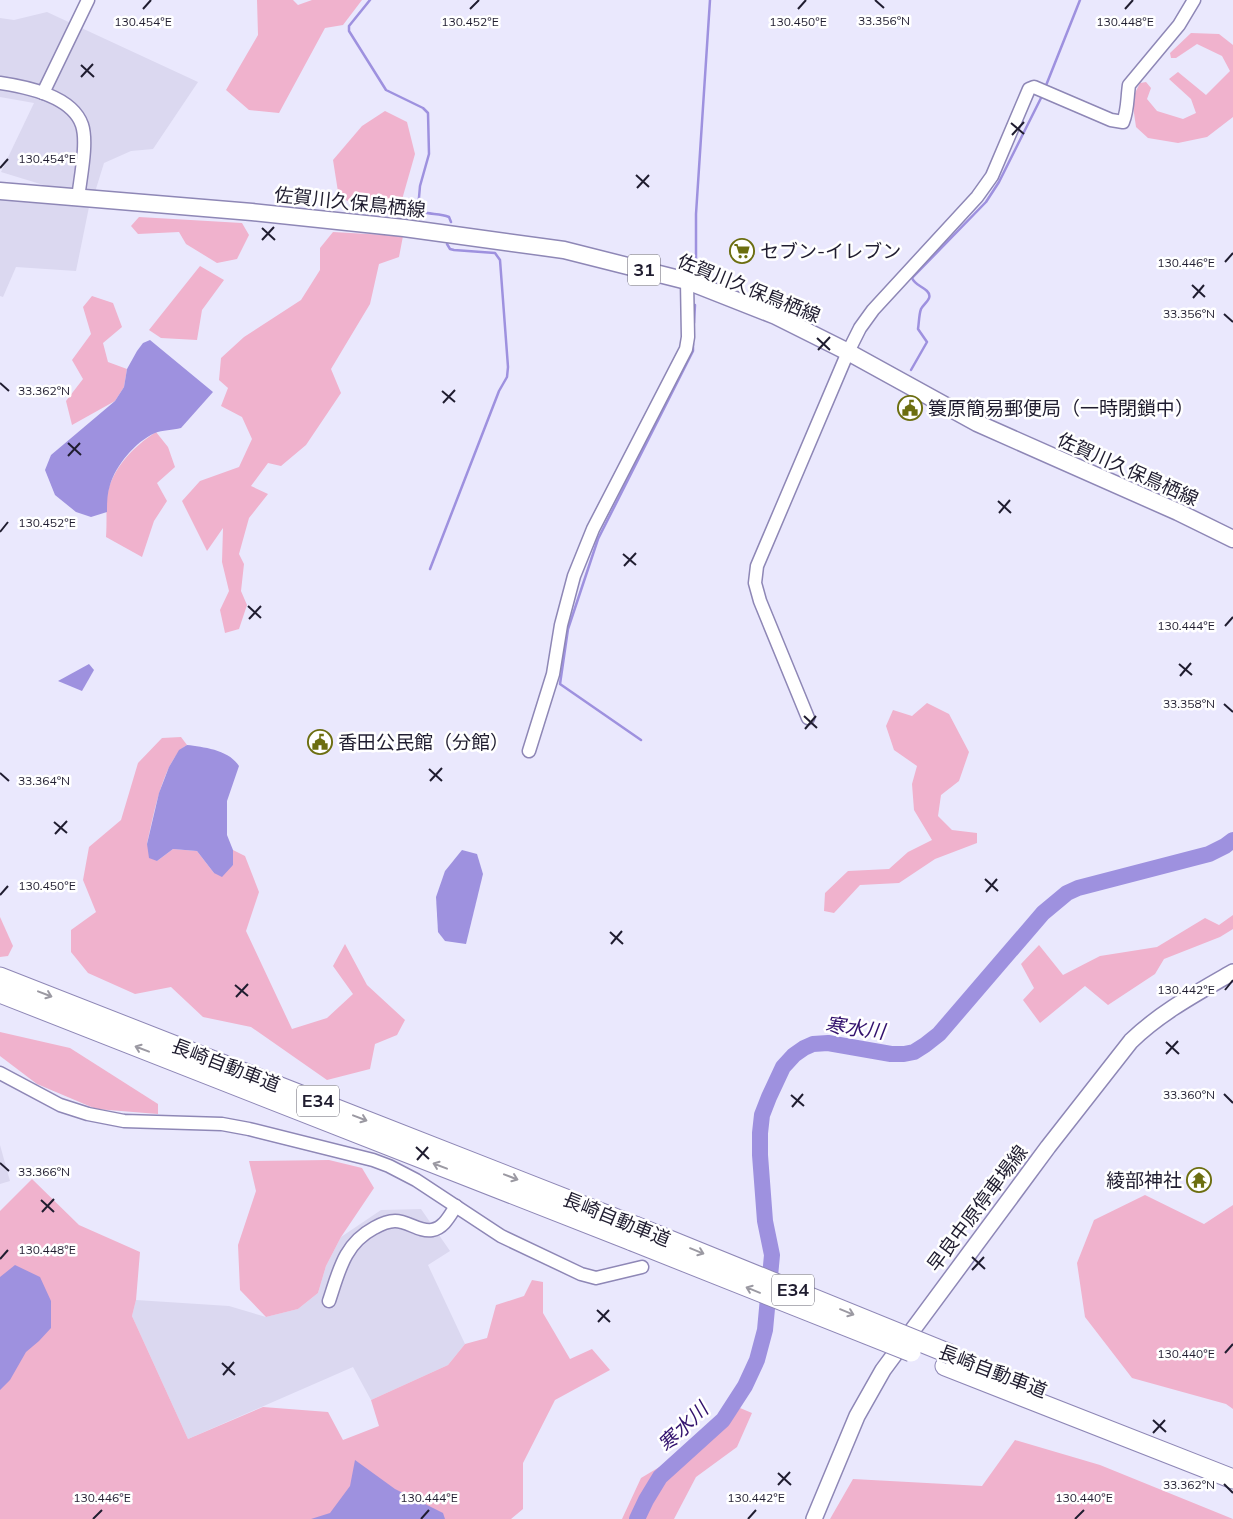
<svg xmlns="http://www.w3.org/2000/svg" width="1233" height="1519" font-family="Mulish,'Noto Sans JP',sans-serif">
	<rect width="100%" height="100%" fill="#eae8fd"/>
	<g fill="#dbd8f0">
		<path d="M47,12l151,70 -45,67 -22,2 -27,12 -9,29 -45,-5 -49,-15 33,-69 -34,-6v-79l14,2z"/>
		<path d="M0,197l89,10 -13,64 -60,-4 -13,30 -3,-1z"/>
		<path d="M0,1145l10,36 -10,3z"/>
		<path d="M421,1209l29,42 -22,14 37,79 -17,21 -77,35 -18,-33 -165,72 -56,-123 4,-16 93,6 37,11 32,-8 20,-16 8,-27 15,-29 40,-27z"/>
	</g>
	<g fill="#f0b2cd">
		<path d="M257,0h36l5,5 14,-5h50l-19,25 -18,3 -46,85 -30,-3 -23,-20 32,-55z"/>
		<path d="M1191,33l28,1 14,11v72l-26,20 -29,6 -30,-5 -12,-11 -4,-28 8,-16 6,-1 5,6 -4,11 10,12 26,8 13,-6 -5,-14 -22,-20 9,-7 28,23 24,-24 -8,-15 -25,-12 -21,14h-5l-1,-5z"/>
		<path d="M385,111l22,11 8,32 -18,63 -58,-19 -6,-38 29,-34z"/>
		<path d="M139,217l103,6 7,12 -12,24 -20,4 -31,-19 -7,-12 -41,2 -7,-8z"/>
		<path d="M333,232l70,4 -4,21 -20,7 -9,40 -39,65 10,24 -35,52 -25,21 -13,-3 -17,23 17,8 -19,24 -10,36 5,10 -3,27 6,14 -8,24 -14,4 -5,-23 9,-19 -7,-29 1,-34 -16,23 -25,-50 18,-20 39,-14 13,-28 -10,-22 -21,-11 7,-18 -9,-8 2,-22 23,-21 57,-37 19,-30v-22z"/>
		<path d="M200,266l24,14 -22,30 -5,30 -36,-2 -12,-8z"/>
		<path d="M92,296l21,7 9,24 -19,16 5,19 19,7 -3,18 -9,14 -43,24 -6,-24 17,-22 -11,-19 19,-26 -8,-27z"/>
		<path d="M156,432l12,15 7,20 -18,16 10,18 -13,20 -12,36 -36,-20c1,-14 0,-27 1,-40 4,-28 27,-51 49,-65z"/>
		<path d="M927,703l22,11 20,38 -10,29 -18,14 -3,21 14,14 25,3v10l-42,16 -36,24 -39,2 -26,28 -10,-2 1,-18 23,-22 41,-2 19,-17 24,-12 -18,-30 -2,-26 5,-18 -23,-16 -8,-24 7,-16 19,6z"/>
		<path d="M181,737l6,8c-24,14 -34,73 -40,99l10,17 16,-12 24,2 17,22 19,-8v-15l12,6 14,36 -13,39 46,98 35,-11 26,-24 -20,-28 12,-22 22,41 38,35 -8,15 -22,9 -5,25 -43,11 -76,-53 -48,-10 -32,-30 -36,7 -47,-21 -17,-21v-22l25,-18 -13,-32 6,-33 32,-27 17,-57 24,-25z"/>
		<path d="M1233,915v14l-13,8 -56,22 -9,15 -47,31 -23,-19 -45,37 -17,-23 11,-12 -13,-24 18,-19 24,30 37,-19 57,-9 48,-29 14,7z"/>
		<path d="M0,917l13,29 -5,10 -8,1z"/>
		<path d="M0,1032l70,16 88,56v10l-62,-5 -59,-25 -37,-28z"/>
		<path d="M329,1160l33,8 12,20 -33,49 -15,29 -8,27 -20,16 -32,8 -26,-27 -2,-45 18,-54 -7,-30z"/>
		<path d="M32,1179l47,46 61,27 -4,48 -4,16 56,123 75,-32 65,5 15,28 36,-14 -8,-26 77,-35 17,-21 22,-6 9,-33 28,-9 8,-16 11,2v31l27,46 22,-10 18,21 -55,30 -32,63v46l-12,10h-511v-308z"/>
		<path d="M1145,1195l59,29 29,-19v204l-7,-5 -94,-26 -47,-61 -8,-54 17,-43z"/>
		<path d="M740,1408l12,5 -15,34 -41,30 -22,42h-52l19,-41 82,-49z"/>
		<path d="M1015,1440l85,25 133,54h-403l23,-40 129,7z"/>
	</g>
	<g fill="#9e91df">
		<path d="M150,340l63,52 -32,36c-8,2 -19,2 -26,5 -20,9 -39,32 -45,52 -3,9 -3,18 -3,27l-16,5 -15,-5 -21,-17 -10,-25 6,-15 64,-54 9,-14 3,-18 10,-18 6,-8z"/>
		<path d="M89,664l5,6 -12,21 -24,-10z"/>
		<path d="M187,745c17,2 42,5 52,21l-12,35v34l6,15v15l-11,12 -8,-4 -17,-22 -24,-2 -16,12 -8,-3 -2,-14 12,-51 10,-26 10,-17z"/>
		<path d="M462,850l15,4 6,20 -17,70 -21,-3 -7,-9 -2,-35 9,-26z"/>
		<path d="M15,1265l25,12 11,24v27l-12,13 -13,11 -16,28 -10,10v-113z"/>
		<path d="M355,1460l40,29 48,24 2,6h-134l19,-6 20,-27z"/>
	</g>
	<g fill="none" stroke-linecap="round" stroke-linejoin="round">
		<g stroke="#9e91df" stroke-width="2.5">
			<path d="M370,0l-21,26v5l37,59 37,18 5,5 1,41 -9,32 -2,23 2,2c9,4 19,2 29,6l2,5"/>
			<path d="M1045,88l35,-88"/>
			<path d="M696,265v-51l14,-214"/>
			<path d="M694,323l1,-18"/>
			<path d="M911,370l16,-28 -9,-13c1,-6 1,-15 3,-20 3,-6 13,-11 6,-18 -5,-5 -12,-6 -15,-13l74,-76 13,-20 43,-86"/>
			<path d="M430,569l69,-178 8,-14 1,-10 -8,-107 -5,-7 -41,-3 -4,-1 -3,-5"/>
			<path d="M641,740l-81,-56 8,-55 30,-90 95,-188v-7"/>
		</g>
		<path stroke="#9e91df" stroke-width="16" d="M637,1519l9,-19 14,-23 63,-57 22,-34 12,-26 8,-30 7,-75 -7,-34 -5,-66v-22l2,-18 7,-18 14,-30 11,-12 10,-7 9,-4 15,-1 63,11h13l10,-2 11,-7 14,-11 104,-121 24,-20 11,-5 131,-34 16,-8 8,-6"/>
		<defs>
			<g id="tertiary">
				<path d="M0,83c27,4 72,13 82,42 6,18 -2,54 -4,74"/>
				<path d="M43,93l45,-93"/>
				<path d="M808,718l-48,-117 -5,-18 2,-17 91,-214 12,-24 13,-18 104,-113 15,-21 37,-87 5,-2 77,33 12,2c5,-12 4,-24 6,-37l50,-60 15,-25"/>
				<path d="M529,751l24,-77 8,-49 13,-49 19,-47 93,-180 2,-12 -1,-56"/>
				<path d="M0,1073l60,32 28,9 36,7 98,3 27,5 124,31 16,6 27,14 85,56 80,38 15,4 46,-11"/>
				<path d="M329,1301c10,-30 15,-57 45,-73 7,-4 13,-7 21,-7 13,0 24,11 37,9 12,-2 18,-15 24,-24"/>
			</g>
			<path id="secondary" d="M814,1519l43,-103 26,-46 165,-223 83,-106c30,-29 66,-48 102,-69"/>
			<path id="primary" d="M0,191l252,21 152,16 160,22 123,31 89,35 72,36 129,71 201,89 55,27"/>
			<g id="motorway">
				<path d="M0,977l635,249"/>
				<path d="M0,993l632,248"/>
				<path d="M945,1366l288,113"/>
			</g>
		</defs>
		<use href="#tertiary" stroke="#8e87b6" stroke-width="15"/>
		<use href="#secondary" stroke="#8e87b6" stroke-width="18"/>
		<use href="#primary" stroke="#8e87b6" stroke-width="19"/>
		<use href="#motorway" stroke="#8e87b6" stroke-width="21"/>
		<use href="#tertiary" stroke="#fff" stroke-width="12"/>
		<use href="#secondary" stroke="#fff" stroke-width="15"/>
		<use href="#primary" stroke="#fff" stroke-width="16"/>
		<use href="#motorway" stroke="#fff" stroke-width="19"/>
		<defs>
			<g id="motorway-bridge">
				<path d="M635,1226l315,128"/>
				<path d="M632,1241l279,111"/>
			</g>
		</defs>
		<use href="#motorway-bridge" stroke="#8e87b6" stroke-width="21" stroke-linecap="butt"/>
		<use href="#motorway-bridge" stroke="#fff" stroke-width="19"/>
	</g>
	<defs><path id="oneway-shaft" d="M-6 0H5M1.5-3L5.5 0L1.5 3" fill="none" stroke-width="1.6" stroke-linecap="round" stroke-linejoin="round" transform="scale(1.25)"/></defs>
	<g stroke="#9b99a2">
		<use href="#oneway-shaft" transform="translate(45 994) rotate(21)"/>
		<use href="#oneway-shaft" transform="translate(142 1049) rotate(-159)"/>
		<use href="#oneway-shaft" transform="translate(360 1118) rotate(21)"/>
		<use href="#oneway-shaft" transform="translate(440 1166) rotate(-159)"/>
		<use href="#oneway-shaft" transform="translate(511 1177) rotate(21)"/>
		<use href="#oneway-shaft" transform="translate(697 1251) rotate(22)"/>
		<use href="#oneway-shaft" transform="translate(753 1290) rotate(-158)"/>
		<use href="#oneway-shaft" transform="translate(847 1312) rotate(22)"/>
	</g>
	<path fill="none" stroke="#201d30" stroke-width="2" d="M875,0l9,8M143,9l8,-9M470,9l9,-9M798,9l8,-9M1125,9l8,-9M81,65l13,12M81,77l12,-13M1011,123l13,11M1012,135l12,-13M0,168l8,-9M636,175l13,12M637,188l12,-13M262,228l13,12M262,240l12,-13M1225,262l8,-9M1192,285l13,12M1193,298l11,-13M1224,314l9,8M817,338l13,12M818,350l12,-13M0,383l9,8M442,391l13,11M443,403l12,-13M68,443l13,12M68,456l12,-13M998,501l13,12M999,513l11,-13M0,532l8,-10M623,554l13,11M624,566l12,-13M248,606l13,12M249,619l12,-13M1225,626l8,-9M1179,664l13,11M1180,676l11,-13M1224,704l9,8M804,716l13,12M805,729l11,-13M429,769l13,12M0,773l9,8M430,781l12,-13M54,822l13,11M55,834l12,-13M985,879l13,12M986,892l11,-13M0,895l8,-9M610,932l13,12M611,944l11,-13M235,985l13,11M1225,990l8,-10M236,997l12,-13M1166,1042l13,12M1166,1054l12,-13M1224,1094l9,9M791,1095l13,11M792,1107l11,-13M416,1147l13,12M417,1160l11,-13M0,1163l9,8M41,1200l13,12M42,1212l12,-13M972,1257l13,12M0,1259l8,-9M972,1270l12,-13M597,1310l13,12M598,1322l11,-12M1225,1353l8,-9M222,1363l13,12M223,1375l11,-13M1153,1420l13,12M1153,1433l12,-13M778,1473l13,12M1224,1484l9,9M778,1485l12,-13M93,1519l9,-9M421,1519l8,-9M748,1519l8,-9M1075,1519l9,-9"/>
	<defs>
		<symbol id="supermarket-ring" viewBox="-11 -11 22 22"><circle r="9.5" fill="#fff" stroke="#6c6e10" stroke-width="1.5"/><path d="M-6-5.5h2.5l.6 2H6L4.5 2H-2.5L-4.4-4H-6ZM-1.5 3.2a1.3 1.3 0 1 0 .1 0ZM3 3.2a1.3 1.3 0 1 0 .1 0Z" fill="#6c6e10"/></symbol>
		<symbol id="civic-ring" viewBox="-11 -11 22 22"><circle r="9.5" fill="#fff" stroke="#6c6e10" stroke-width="1.5"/><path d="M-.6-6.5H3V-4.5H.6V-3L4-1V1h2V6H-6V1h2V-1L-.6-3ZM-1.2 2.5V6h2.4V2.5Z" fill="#6c6e10"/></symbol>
		<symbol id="temple-ring" viewBox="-11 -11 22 22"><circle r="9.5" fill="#fff" stroke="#6c6e10" stroke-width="1.5"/><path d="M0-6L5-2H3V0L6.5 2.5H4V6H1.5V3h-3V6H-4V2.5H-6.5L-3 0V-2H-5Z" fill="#6c6e10"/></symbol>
	</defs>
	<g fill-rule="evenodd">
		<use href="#supermarket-ring" x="728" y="237" width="28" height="28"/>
		<use href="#civic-ring" x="896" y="394" width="28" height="28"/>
		<use href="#civic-ring" x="306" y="728" width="28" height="28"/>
		<use href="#temple-ring" x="1185" y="1166" width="28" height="28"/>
	</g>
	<g text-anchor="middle" stroke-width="5" stroke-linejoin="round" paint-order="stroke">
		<g fill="#fff" stroke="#63616e" stroke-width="1">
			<rect x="628" y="254.5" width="32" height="31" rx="4"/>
			<rect x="297" y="1085.5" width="42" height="31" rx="4"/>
			<rect x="772" y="1274.5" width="42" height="31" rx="4"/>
		</g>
		<g font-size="18" font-weight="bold" fill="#201d30">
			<text x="644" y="276">31</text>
			<text x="318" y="1107">E34</text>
			<text x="793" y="1296">E34</text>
		</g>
		<g font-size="19" fill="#201d30" stroke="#fff">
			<text transform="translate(350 202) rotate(6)" y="7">佐賀川久保鳥栖線</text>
			<text transform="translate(749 288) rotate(22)" y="7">佐賀川久保鳥栖線</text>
			<text transform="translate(1128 469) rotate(24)" y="7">佐賀川久保鳥栖線</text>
			<text transform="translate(226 1065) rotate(21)" y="7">長崎自動車道</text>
			<text transform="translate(977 1208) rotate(-53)" y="7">早良中原停車場線</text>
			<text transform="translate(617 1219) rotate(22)" y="7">長崎自動車道</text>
			<text transform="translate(993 1371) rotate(21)" y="7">長崎自動車道</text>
		</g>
		<g font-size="19" fill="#201d30" stroke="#fff" text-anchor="start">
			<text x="760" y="258">セブン-イレブン</text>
			<text x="928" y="415">簑原簡易郵便局（一時閉鎖中）</text>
			<text x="338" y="749">香田公民館（分館）</text>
			<text x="1182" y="1187" text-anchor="end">綾部神社</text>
		</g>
		<g font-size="20" font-style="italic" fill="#32116d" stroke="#fff">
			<text transform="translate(855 1028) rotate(7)" y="7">寒水川</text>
			<text transform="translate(683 1427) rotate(-44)" y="7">寒水川</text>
		</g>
	</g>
	<g font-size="12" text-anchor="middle" fill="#201d30" stroke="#fff" stroke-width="5" stroke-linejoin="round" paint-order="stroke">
		<text x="884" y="25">33.356°N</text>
		<text x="143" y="26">130.454°E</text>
		<text x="470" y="26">130.452°E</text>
		<text x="798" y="26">130.450°E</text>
		<text x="1125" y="26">130.448°E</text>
		<text x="47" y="163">130.454°E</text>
		<text x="1186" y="267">130.446°E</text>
		<text x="1189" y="318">33.356°N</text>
		<text x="44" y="395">33.362°N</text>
		<text x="47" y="527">130.452°E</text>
		<text x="1186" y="630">130.444°E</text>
		<text x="1189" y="708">33.358°N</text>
		<text x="44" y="785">33.364°N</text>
		<text x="47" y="890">130.450°E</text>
		<text x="1186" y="994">130.442°E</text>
		<text x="1189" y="1099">33.360°N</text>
		<text x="44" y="1176">33.366°N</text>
		<text x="47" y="1254">130.448°E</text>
		<text x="1186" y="1358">130.440°E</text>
		<text x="1189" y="1489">33.362°N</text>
		<text x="102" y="1502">130.446°E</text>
		<text x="429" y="1502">130.444°E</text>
		<text x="756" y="1502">130.442°E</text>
		<text x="1084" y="1502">130.440°E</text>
	</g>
</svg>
